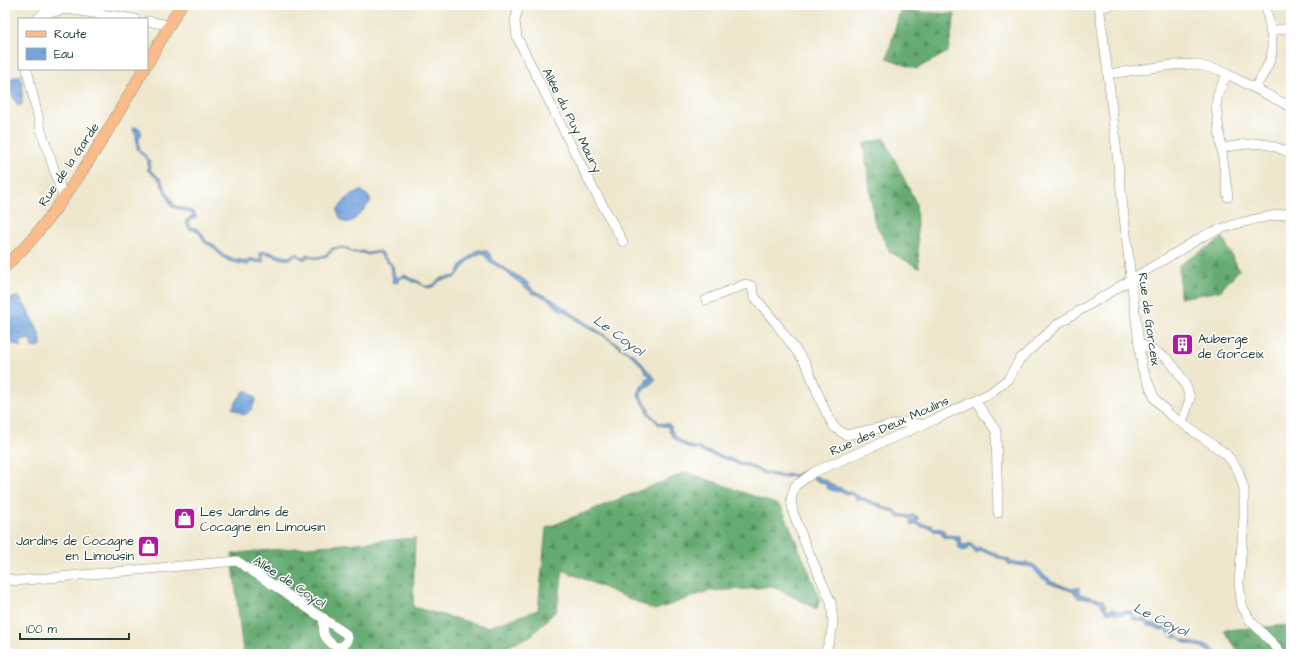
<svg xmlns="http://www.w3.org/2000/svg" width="1296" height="659" font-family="'Architects Daughter',sans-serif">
	<defs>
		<pattern id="forest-firs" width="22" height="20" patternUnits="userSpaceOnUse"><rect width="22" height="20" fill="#65ab71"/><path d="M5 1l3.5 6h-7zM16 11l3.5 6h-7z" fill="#538c5e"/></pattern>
		<pattern id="water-ripples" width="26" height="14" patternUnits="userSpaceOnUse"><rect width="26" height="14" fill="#74a3dd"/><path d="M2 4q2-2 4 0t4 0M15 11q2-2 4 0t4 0" fill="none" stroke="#5f86b4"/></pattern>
	</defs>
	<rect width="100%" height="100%" fill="#fff"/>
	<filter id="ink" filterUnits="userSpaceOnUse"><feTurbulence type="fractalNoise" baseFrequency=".025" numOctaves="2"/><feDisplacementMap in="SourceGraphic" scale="8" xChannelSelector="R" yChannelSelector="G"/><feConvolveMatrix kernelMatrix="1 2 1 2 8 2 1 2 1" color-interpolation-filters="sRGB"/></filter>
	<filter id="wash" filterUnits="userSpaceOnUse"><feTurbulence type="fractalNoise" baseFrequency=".012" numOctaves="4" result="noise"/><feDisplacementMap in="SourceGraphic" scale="16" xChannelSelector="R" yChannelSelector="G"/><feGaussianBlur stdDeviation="0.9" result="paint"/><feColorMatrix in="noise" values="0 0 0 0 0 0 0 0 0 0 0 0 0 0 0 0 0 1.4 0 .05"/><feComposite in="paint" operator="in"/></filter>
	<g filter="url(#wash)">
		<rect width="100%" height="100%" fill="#efe7cd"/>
		<g fill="url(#forest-firs)" stroke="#427452">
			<path d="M900,11l55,3 -7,38 -32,17 -29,-11z"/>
			<path d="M884,138l32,65 3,65 -29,-16 -16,-32 -10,-76z"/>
			<path d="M1223,238l16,32 -19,21 -40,7 -1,-33z"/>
			<path d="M687,472l94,34 39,92 -3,11 -45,-23 -23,3 -40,2 -54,19 -92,-40 -6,40 -25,25 -40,19h-249l-11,-100 16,-2 167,-14 -2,69 75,20 50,-17 8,-82z"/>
			<path d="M1291,625v29h-51l-16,-24z"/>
		</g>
		<g fill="url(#water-ripples)" stroke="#4a7088">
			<path d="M20,77l2,5v22l-3,2h-1c-6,-9 -8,-17 -6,-27z"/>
			<path d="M135,127l5,2c2,4 2,6 -1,9l1,12 10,10v10l10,8 14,27 18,6 4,4v3l-8,3v2l3,4 5,1 5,4 5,9 7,3 10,11 7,3 17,3 2,-3 12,3 -2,-9c11,-3 19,4 30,5l4,-3 4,-1 5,4h3l1,-3c2,0 4,2 6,2 7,3 17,-2 20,-8 9,-1 15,-2 21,4l10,-1 4,2 12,-2 4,2 1,3 9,9 1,8 4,5 6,-3 16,7 4,4h4l6,-2 7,-6 15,-2 6,-12 13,-13 4,-1 8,1 8,11 31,19 7,9 17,8 87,59c6,8 12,15 19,22l-15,14v4l7,10 2,6 10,10 9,1 2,2c0,10 14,19 23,21 4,1 5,0 9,3l26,8 11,5 7,1 18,8 11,2 7,1 6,-1 6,1 10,-4 1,1 -10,5 -1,2 -4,-3 -8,2 -19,-4 -18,-8 -7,-1 -11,-5 -26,-8c-4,-3 -5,-2 -10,-3 -9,-3 -18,-9 -23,-18v-4l-10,-2 -11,-11 -2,-6 -7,-10 -1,-4c2,-3 2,-5 3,-7 2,-3 5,-5 6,-9h3v-1l-4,-4 -4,-7 -11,-11 -32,-22 -9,-4 -26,-18c-7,-1 -11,-8 -17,-12 -5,-3 -9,-4 -15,-6l-27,-22 -16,-10 -6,-8c-14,2 -20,16 -28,25l-14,2 -8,7 -5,1 -12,-6h-4l-7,-5 -4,1 -4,5 -4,-1 -2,-16 -13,-13 -11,2 -5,-2h-9c-7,-6 -11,-5 -20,-4 -4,10 -18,11 -26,7l-1,3h-4l-6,-4c-2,1 -4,3 -6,4 -8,3 -18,-7 -29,-5l3,7 -2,2 -12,-2 -1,4h-2l-18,-4 -7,-4 -11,-11 -7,-4 -4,-8 -5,-4h-5l-4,-6v-4l7,-5 -2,-2 -19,-6 -13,-27 -11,-9v-10l-11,-12 -1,-14 -2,-2 -1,-5z"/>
			<path d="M361,190l8,7 2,4c-9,10 -26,37 -34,9l13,-15z"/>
			<path d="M16,297h3l4,5c6,10 19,31 18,43l-4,3 -5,-1 -2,-8 -10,2 1,6 -16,-7v-40z"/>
			<path d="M247,390l9,9c-3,7 -5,13 -12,16l-12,-7 11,-16z"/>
			<path d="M813,475l14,6 10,7 1,-1 37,16 6,1 2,3 12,3 4,4 11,2 2,-2 5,2 2,2 -2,3 5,3 10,1 3,3 7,1 4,3 -1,3 15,1 1,7 4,2 7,-2 3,4 2,1 2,-1 14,5 10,6 6,1 2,3c6,1 19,0 23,3 6,4 8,11 15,13l1,3 22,8 7,-2 1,3 -1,1 1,3 23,6 4,9 2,1 3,-1 10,3 1,-2 10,2 1,5 5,2 5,-1 5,5 7,1 5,4 4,-1 21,14 23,5 9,8h-5l-12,-7 -16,-4 -8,-6h-4l-8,-7c-7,1 -11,-5 -17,-4l-5,-5h-4l-7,-2 -1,-5 -7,-1v2l-6,-1 -6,-2 -4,1 -4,-3 -4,-8 -8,-3 -14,-1 -4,-5 3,-1v-2l-3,2 -26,-9 -1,-3 -5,-2 -1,-2 -8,-9h-2l-23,-3 -1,-3 -12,-4 -3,-3 -13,-4v2l-2,1 -3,-2 -3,-5h-2l-1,3 -6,2 -1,-2 -2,-1 -2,-7 -5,-3 -9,-1 -2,-5 -8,-1 -2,-3 -10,-1 -4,-3 -6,2 -1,-4 6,-4 -3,-1 -3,2 -5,-2h-7l-5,-5 -11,-4 -3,-2c-8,-1 -15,-8 -22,-6l-6,-6 -2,1 -10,-4 -1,1 -10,-3 -3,-5 -10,-4 -3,-4z"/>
		</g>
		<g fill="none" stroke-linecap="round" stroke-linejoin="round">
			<g stroke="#74a3dd" stroke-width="2">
				<path d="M5,80l17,-5"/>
				<path d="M793,476h10"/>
				<path d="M1031,565l11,13 5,2 2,2"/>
			</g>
		</g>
	</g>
	<g filter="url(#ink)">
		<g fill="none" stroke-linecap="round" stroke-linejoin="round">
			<defs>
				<g id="minor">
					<path d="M519,5l-4,16 2,16 72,144 34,61"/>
					<path d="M1099,5l9,69 23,205 11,89 13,31 14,15 57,40 12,16 6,19v28l-5,66 3,23 8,14 28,29 2,5"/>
					<path d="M1099,8l12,-3"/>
					<path d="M37,19l6,-5 23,-5 69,10"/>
					<path d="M147,21l16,3 6,2"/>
					<path d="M1270,31l21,-3"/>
					<path d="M27,69l14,61 23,69"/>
					<path d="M1108,74l65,-9 20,-1 26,6 8,4 64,33"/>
					<path d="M1227,74l-9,19 -2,14 12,90"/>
					<path d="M1255,88c6,-11 16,-24 17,-37 1,-15 -4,-31 -6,-46"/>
					<path d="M1222,148c29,-5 42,-9 69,6"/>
					<path d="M706,300l40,-16 6,2 2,10 21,26 31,42 17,42 11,21 12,8 61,-13 17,3"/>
					<path d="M1139,343l29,16 10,13 8,14 4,12 -8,25"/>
					<path d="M975,400l21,31 2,82"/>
					<path d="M5,577l9,4 223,-20 108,72 3,5 -4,8 -8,1c-13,-9 -14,-14 -12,-29"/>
					<path d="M825,654l6,-19 2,-13 -2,-20 -25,-56 -13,-34 -2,-13 4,-13 19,-14 122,-53 54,-26 18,-14 12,-20 39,-36 146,-88c28,-12 55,-18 86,-22"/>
				</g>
				<g id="major">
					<path d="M147,64l34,-59"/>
					<path d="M5,267c9,-10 20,-19 28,-29 43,-52 77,-110 111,-169"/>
				</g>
			</defs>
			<use href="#minor" stroke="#879280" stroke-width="10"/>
			<use href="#major" stroke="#879280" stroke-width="12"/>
			<use href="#minor" stroke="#fff" stroke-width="9"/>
			<use href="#major" stroke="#f9bc8a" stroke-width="11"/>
		</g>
	</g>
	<defs>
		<symbol id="building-square" viewBox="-11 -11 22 22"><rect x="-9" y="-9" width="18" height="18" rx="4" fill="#b5179e" stroke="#fff"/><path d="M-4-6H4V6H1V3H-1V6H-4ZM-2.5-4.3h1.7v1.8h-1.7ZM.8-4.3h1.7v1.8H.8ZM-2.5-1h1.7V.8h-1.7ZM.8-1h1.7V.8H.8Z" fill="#fff"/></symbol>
		<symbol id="shop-square" viewBox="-11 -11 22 22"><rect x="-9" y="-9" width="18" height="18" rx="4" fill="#b5179e" stroke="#fff"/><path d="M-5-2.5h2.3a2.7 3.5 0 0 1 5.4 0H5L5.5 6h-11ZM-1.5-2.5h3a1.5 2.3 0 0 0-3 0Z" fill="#fff"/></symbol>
	</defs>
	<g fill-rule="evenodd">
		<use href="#building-square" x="1170" y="332" width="25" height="25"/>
		<use href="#shop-square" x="172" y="506" width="25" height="25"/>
		<use href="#shop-square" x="136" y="534" width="25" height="25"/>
	</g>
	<g text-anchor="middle" stroke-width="3" stroke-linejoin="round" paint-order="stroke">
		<g font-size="13" fill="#1f3d34" stroke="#fff">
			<text transform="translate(573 120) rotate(63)" y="5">Allée du Puy Maury</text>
			<text transform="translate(68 164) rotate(-56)" y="5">Rue de la Garde</text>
			<text transform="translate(1150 319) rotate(82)" y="5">Rue de Gorceix</text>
			<text transform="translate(889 425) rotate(-24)" y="5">Rue des Deux Moulins</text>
			<text transform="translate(290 581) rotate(33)" y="5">Allée de Coyol</text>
		</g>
		<g font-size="13" fill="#1f3d34" stroke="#fff" text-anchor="start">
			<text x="1198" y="343">Auberge<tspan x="1198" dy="15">de Gorceix</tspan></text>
			<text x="200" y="516">Les Jardins de<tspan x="200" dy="15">Cocagne en Limousin</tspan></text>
			<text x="134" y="545" text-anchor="end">Jardins de Cocagne<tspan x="134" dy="15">en Limousin</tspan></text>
		</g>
		<g font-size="14" font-style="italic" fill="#3d616f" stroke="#fff">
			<text transform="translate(619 335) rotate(36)" y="5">Le Coyol</text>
			<text transform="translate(1161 619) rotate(26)" y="5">Le Coyol</text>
		</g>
	</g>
	<rect width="1296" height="659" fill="none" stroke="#fff" stroke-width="20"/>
	<rect x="18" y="18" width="130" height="52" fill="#ffffff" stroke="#a5b1ae"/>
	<rect x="26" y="31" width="20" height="6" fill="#f9bc8a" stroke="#a5b1ae"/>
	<text x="54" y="38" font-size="12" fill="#1f3d34">Route</text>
	<rect x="26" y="48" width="20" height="12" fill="url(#water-ripples)" stroke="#a5b1ae"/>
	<text x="54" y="58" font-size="12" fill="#1f3d34">Eau</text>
	<path d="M20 633v6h109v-6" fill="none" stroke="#1f3d34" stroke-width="2"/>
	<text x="26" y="633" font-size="12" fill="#1f3d34" stroke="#ffffff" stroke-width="3" paint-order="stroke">100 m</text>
</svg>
